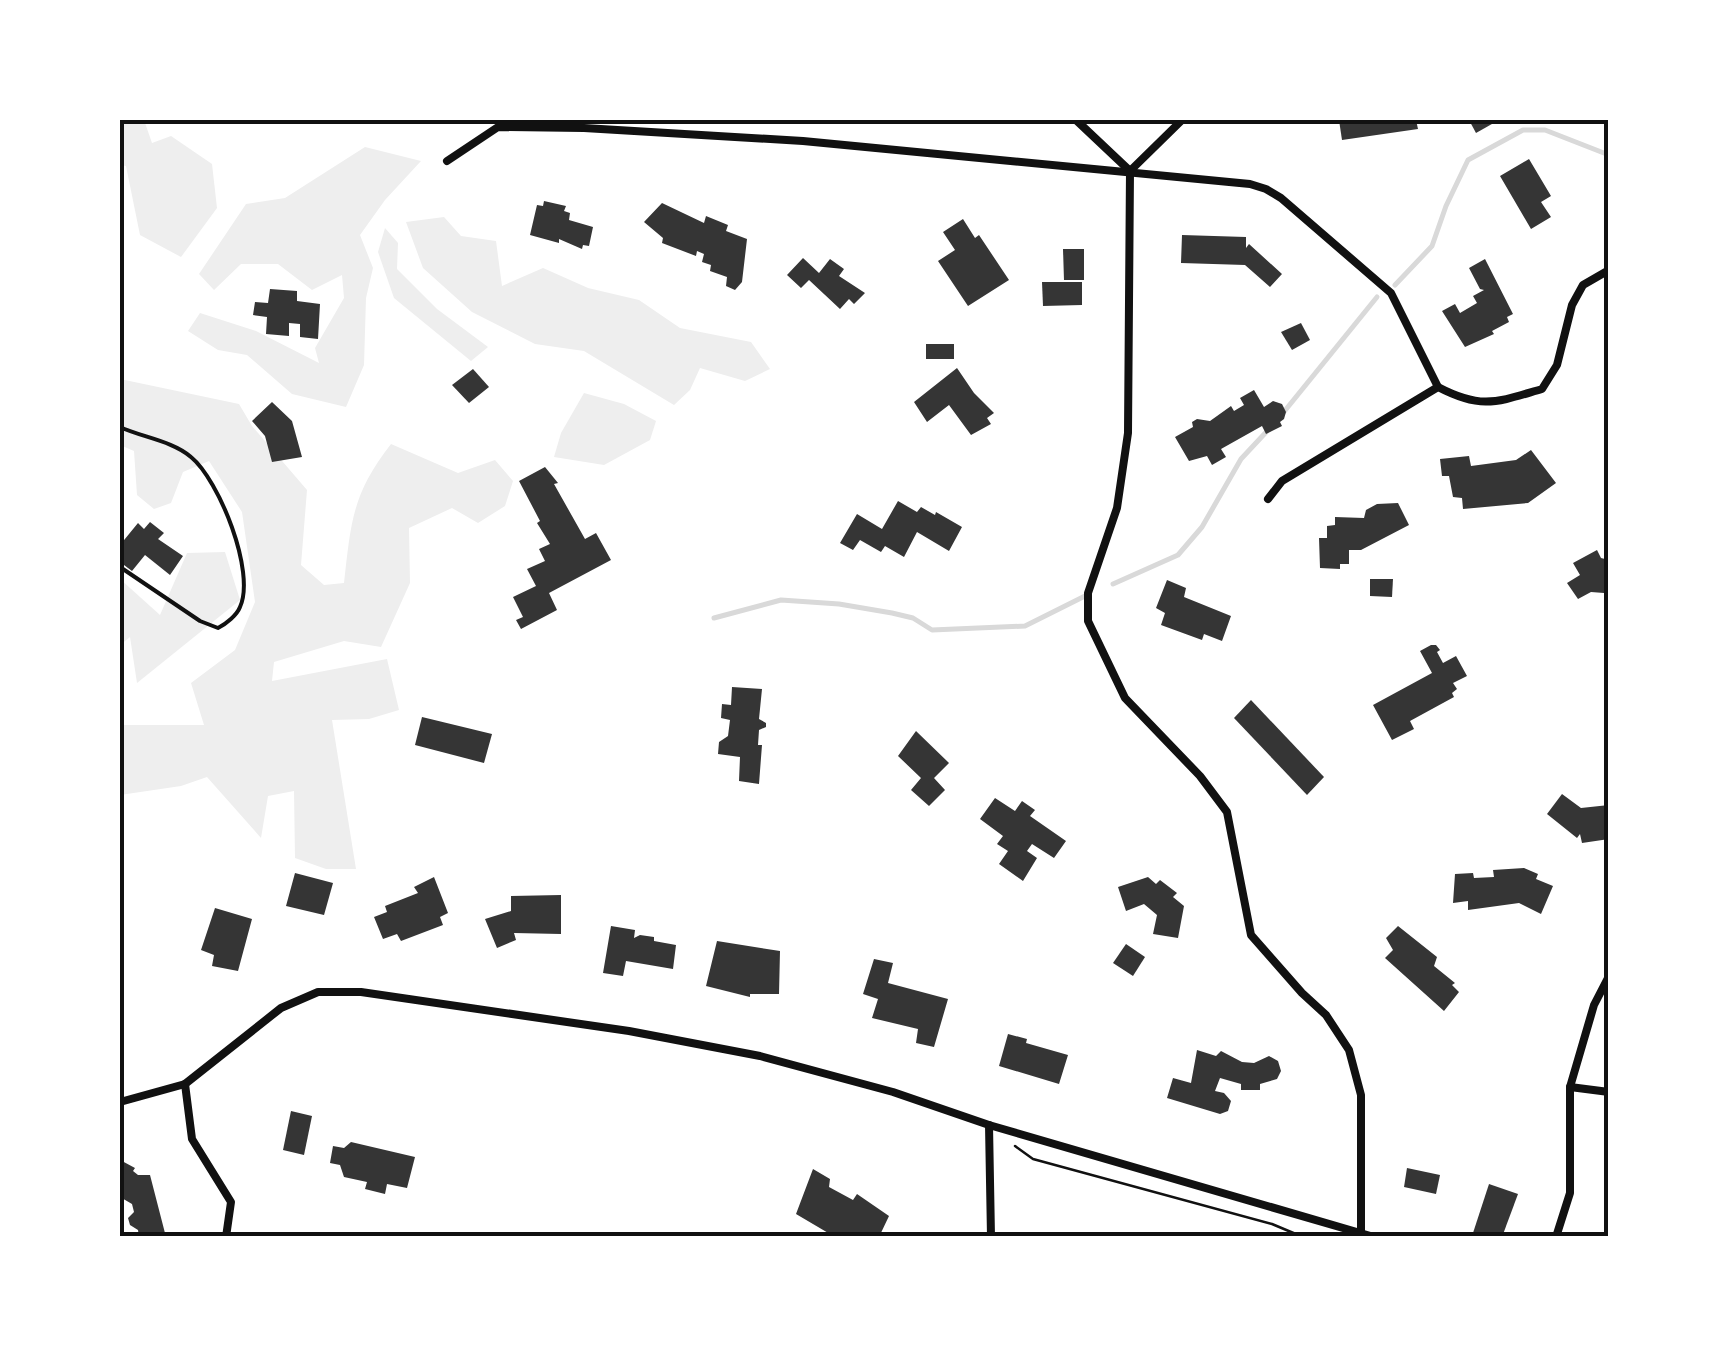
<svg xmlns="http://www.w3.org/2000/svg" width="1729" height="1357" font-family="'PT Serif',serif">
	<rect width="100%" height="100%" fill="#fff"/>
	<g fill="#eee">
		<path d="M120,120h24l8,23 19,-7 41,28 5,44 -36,49 -41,-22 -14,-69 -6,-1z"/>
		<path d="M365,147l56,14 -36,39 -25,35 13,33 -7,30 -2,67 -18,42 -54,-13 -45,-39 -29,-5 -30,-19 12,-18 56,18 63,32 -4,-15 29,-50 -2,-23 -30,15 -34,-26h-37l-27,26 -15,-16 47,-70 39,-6z"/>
		<path d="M444,217l17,19 35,5 6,45 41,-18 45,20 51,12 41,28 71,14 19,27 -25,12 -45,-13 -10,22 -16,15 -90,-54 -49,-7 -63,-32 -49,-44 -17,-46z"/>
		<path d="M385,228l13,15 -1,26 40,40 51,38 -17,14 -77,-63 -16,-46z"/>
		<path d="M120,379l119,25 13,22 55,64 -6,75 23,20 20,-2c7,-61 8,-89 47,-139l67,29 37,-13 18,21 -8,25 -27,17 -26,-15 -43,20 1,55 -29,64 -37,-6 -70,21 -2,19 115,-22 12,51 -30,9 -37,1 24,149h-30l-31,-11 -1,-67 -26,5 -7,42 -54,-61 -26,9 -61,9 1,-70h83l-13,-42 44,-33 20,-48 -13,-90 -33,-51 -26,11 -12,31 -17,6 -17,-14 -3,-44 -14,-6z"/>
		<path d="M584,393l40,11 32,17 -6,19 -46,25 -50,-8 7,-24z"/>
		<path d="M225,552l15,48 -103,83 -7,-46 -10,8v-66l40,36 27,-62z"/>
	</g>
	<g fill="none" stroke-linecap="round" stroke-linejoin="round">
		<g stroke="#d9d9d9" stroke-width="5">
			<path d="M1395,285l37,-39 14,-40 22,-46 55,-30h22l64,25"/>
			<path d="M1283,413l94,-116"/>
			<path d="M1113,584l65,-29 24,-28 39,-68 28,-30"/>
			<path d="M714,618l67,-18 58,4 53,9 21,5 19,12 93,-4 60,-30"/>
		</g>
	</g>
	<g fill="#353535">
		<path d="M1339,120h77l2,9 -76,11z"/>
		<path d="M1469,120h30l-23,13z"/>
		<path d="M1529,159l22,37 -10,6 10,15 -20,12 -31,-53z"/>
		<path d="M544,201l22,5 -2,5 6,2 -1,7 24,7 -4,19 -6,-1 -1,4 -23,-10v4l-29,-8 7,-30 6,1z"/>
		<path d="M662,203l42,20 2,-7 22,9 -2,6 21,8 -5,43 -7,8 -9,-4 1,-9 -17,-6 1,-6 -9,-3 2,-8 -7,-3 -1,5 -34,-13 1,-5 -19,-16z"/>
		<path d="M963,219l12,19 4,-3 30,45 -41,26 -30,-45 17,-11 -12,-18z"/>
		<path d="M1182,235l64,2v11l3,-4 33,30 -12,13 -25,-22 -64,-2z"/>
		<path d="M1063,249h21v31h-20z"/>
		<path d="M803,258l16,15 11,-14 14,10 -5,7 26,17 -11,11 -5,-5 -9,10 -31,-29 -8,8 -14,-13z"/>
		<path d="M1485,259l28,55 -6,3 2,5 -17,9 2,3 -29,13 -23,-36 13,-7 5,9 17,-10 -4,-7 11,-6 -4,-1 -11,-21z"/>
		<path d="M1042,282h40v23l-39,1z"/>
		<path d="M270,289l27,2v10l23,3 -2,35 -18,-2v-13l-11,-1v13l-23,-2 1,-17 -14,-2 2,-13 13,1z"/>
		<path d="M1301,323l9,17 -18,10 -11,-18z"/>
		<rect x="926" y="344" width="28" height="15"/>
		<path d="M957,368l17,25 20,20 -7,5 4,6 -20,11 -22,-30 -22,17 -13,-20z"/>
		<path d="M473,369l16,18 -20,16 -17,-18z"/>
		<path d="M1254,390l10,17 9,-6 9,3 4,8 -2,7 -4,3 2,4 -16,8 -4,-8 -41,23 5,8 -14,8 -5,-9 -18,5 -14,-24 18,-10 -1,-5 5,-3 13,2 21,-15 3,5 10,-6 -4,-7z"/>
		<path d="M272,402l20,19 10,36 -30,5 -7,-26 -13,-15z"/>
		<path d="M1531,450l25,33 -28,20 -65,6 -1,-11 -9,-1 -4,-21h-7l-2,-17 29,-3 2,10 45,-6z"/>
		<path d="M545,467l13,16 -4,1 31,55 11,-6 15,27 -62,33 8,17 -36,19 -5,-9 7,-3 -10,-20 23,-11 -9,-17 18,-8 -6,-12 11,-5 -13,-21 3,-2 -21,-40z"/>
		<path d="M898,501l19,11 4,-5 14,8 1,-3 26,15 -13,24 -32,-19 -13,25 -19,-11 -4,6 -21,-12 -7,10 -13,-7 17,-29 25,15z"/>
		<path d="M1398,503l11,22 -48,25h-12v14h-9v5l-20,-1 -1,-30h8v-12l8,-1v-8l29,1 2,-8 11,-6z"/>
		<path d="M150,522l14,11 -6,6 25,17 -13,19 -25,-20 -13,16 -12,-9v-17l18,-22 6,6z"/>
		<path d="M1597,550l4,8 8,2v42l-5,-9 -13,-1 -13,7 -11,-16 13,-8 -7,-12z"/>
		<path d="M1370,579h23l-1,18 -22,-1z"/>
		<path d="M1167,580l19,8 -2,9 47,19 -9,25 -18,-7 -2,6 -41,-15 4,-12 -9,-5z"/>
		<path d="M1431,645h5l4,5 -3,2 6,11 13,-7 11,20 -14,7 4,6 -5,4 2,4 -44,24 4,8 -22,11 -19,-35 59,-32 -12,-22z"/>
		<path d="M732,687l30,2 -3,30 7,4v4l-7,3 -1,15h4l-3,39 -20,-3 1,-24 -22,-3 1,-12 9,-6 2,-16 -9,-2 1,-14 9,1z"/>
		<path d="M1251,700l73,77 -17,18 -73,-77z"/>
		<path d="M422,717l70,17 -8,29 -69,-18z"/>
		<path d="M916,731l33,32 -15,15 11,12 -16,16 -18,-16 10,-12 -23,-22z"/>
		<path d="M1562,794l19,14 28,-3v34l-27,4 -2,-9 -3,4 -30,-24z"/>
		<path d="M995,798l20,13 7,-10 13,9 -5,6 36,25 -12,17 -22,-14 -5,7 10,7 -14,23 -24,-17 9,-13 -11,-7 6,-8 -23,-17z"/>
		<path d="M1524,868l14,6 -2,5 17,7 -12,28 -22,-11 -51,7v-9l-15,2 2,-29 18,-1 1,5 20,-1 -1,-7z"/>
		<path d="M295,873l38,10 -9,32 -38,-9z"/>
		<path d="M434,877l14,36 -8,4 3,8 -42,16 -4,-7 -14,5 -9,-22 13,-5 -2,-6 33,-13 -4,-6z"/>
		<path d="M1148,877l8,7 4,-4 17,13 -4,4 11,9 -6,32 -25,-4 4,-19 -13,-11 -18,7 -8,-24z"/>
		<path d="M561,895v39l-47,-1 2,7 -19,8 -12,-29 26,-8v-15z"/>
		<path d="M215,908l37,11 -14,52 -26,-5 2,-11 -13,-5z"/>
		<path d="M611,926l24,4 -1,8 6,-3 14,2v4l22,4 -3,24 -47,-8 -3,15 -20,-3z"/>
		<path d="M1398,926l39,31 -3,9 21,17 -3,2 7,7 -15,19 -59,-53 8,-8 -7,-12z"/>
		<path d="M717,941l63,10 -1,43h-29v3l-44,-11z"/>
		<path d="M1126,944l19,13 -12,19 -20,-13z"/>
		<path d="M874,959l19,4 -5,20 60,16 -14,48 -18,-4 2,-14 -46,-11 6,-19 -15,-5z"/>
		<path d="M1008,1034l19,5 -1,4 42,12 -9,29 -60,-18z"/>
		<path d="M1197,1050l19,6 5,-5 21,11 12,1 15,-7 9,5 3,10 -4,8 -17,5v6h-19v-6l-21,-6 -5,13 9,2 7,8 -3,10 -8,3 -53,-16 6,-20 18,5z"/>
		<path d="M291,1111l21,5 -8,39 -21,-5z"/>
		<path d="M351,1142l64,15 -8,31 -20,-4 -2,10 -20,-5 2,-7 -23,-5 -4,-12 -10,-2 3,-17 11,2z"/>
		<path d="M122,1161l13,7 -2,3 5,4h12l16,62h-27l-1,-7 -8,-5 -2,-7 6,-6 -2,-8 -12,-7z"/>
		<path d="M1407,1168l33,7 -4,19 -32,-7z"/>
		<path d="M813,1169l17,10 -1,8 24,13 4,-6 32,22 -10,21h-44l-39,-23z"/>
		<path d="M1489,1184l29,10 -16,43h-27l-3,-1z"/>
	</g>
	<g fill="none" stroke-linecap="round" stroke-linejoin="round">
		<path stroke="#111" stroke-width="2.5" d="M1015,1146l18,13 239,65 31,13"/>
		<path stroke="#111" stroke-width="4" d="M120,427c21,10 53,14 71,30 28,23 65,115 49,150 -3,8 -14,17 -22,21l-18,-7 -80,-54"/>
		<g stroke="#111" stroke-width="8">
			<path d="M1076,120l54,51"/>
			<path d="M1182,120l-52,51 -2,262 -11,75 -29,85v28l37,77 75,78 27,36 24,123 51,58 24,22 23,35 12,45v142"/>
			<path d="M447,161l51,-34 86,1 219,13 447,43 16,5 15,9 110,95 47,94"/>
			<path d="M1268,499l14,-18 156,-94c44,23 59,15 104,2l15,-24 15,-60 11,-20 26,-15"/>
			<path d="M185,1084l7,55 39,63 -5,35"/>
			<path d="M1570,1087l39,5"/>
			<path d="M120,1102l65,-18 96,-76 37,-16h43l268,39 131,25 133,36 96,33 385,112"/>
			<path d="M989,1125l2,112"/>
			<path d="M1556,1237l14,-44v-106l24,-82 15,-29"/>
		</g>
	</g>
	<rect width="1729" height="1357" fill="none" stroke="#ffffff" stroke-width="245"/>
	<rect x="122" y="122" width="1484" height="1112" fill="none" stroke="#111" stroke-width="4"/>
</svg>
